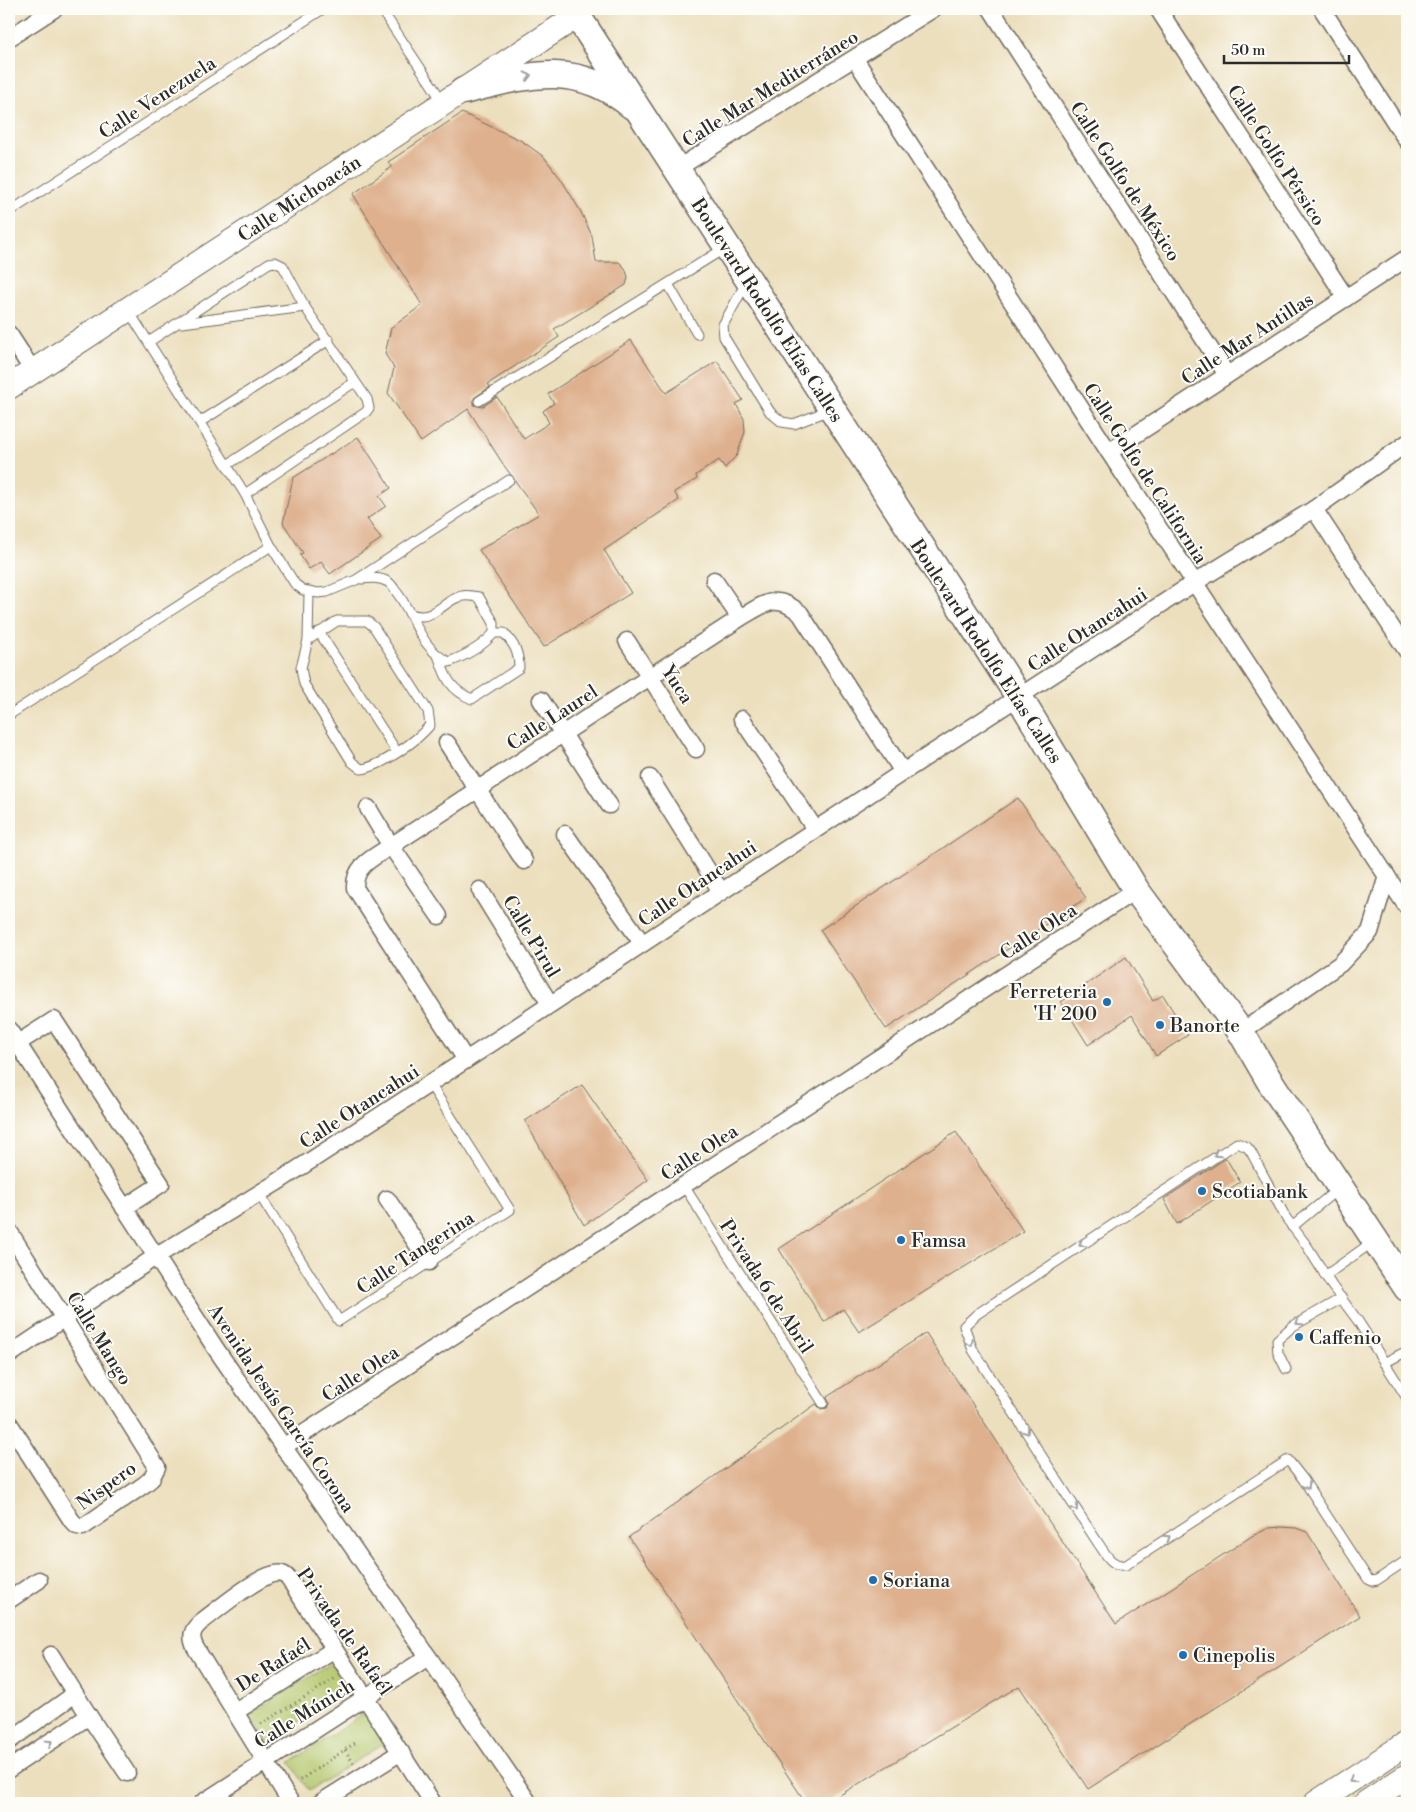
<svg xmlns="http://www.w3.org/2000/svg" width="1416" height="1812" font-family="'Libre Bodoni',serif">
	<rect width="100%" height="100%" fill="#fdfcf7"/>
	<filter id="ink" filterUnits="userSpaceOnUse"><feTurbulence type="fractalNoise" baseFrequency=".02" numOctaves="2"/><feDisplacementMap in="SourceGraphic" scale="10" xChannelSelector="R" yChannelSelector="G"/><feConvolveMatrix kernelMatrix="1 2 1 2 8 2 1 2 1" color-interpolation-filters="sRGB"/></filter>
	<filter id="wash" filterUnits="userSpaceOnUse"><feTurbulence type="fractalNoise" baseFrequency=".0096" numOctaves="4" result="noise"/><feDisplacementMap in="SourceGraphic" scale="20" xChannelSelector="R" yChannelSelector="G"/><feGaussianBlur stdDeviation="1.12" result="paint"/><feColorMatrix in="noise" values="0 0 0 0 0 0 0 0 0 0 0 0 0 0 0 0 0 1.4 0 .05"/><feComposite in="paint" operator="in"/></filter>
	<g filter="url(#wash)">
		<rect width="100%" height="100%" fill="#ecdfbd"/>
		<g fill="#b2c66a" stroke="#6e784a">
			<path d="M332,1663l17,28 -82,51 -17,-28z"/>
			<path d="M365,1713l19,30 -75,48 -19,-29z"/>
		</g>
		<g id="blocks">
			<g fill="#deb08d">
				<path d="M462,113l60,28 22,16 17,22 20,33 11,24 4,26h23l6,6 3,9 -2,8 -72,44 5,8 -71,47 2,3 -16,11v7l8,2 15,-10 27,42 25,-16 -6,-12 11,-8 -6,-9 83,-54 35,53 51,-32 26,39 -7,4 8,15 1,13 -8,23 -12,13 -6,-8 -23,15 1,4 -23,13 5,8 -75,50 27,43 -87,54 -65,-97 60,-36 -36,-50 -35,-55 -47,33 -33,-49 6,-25 -9,-14 6,-26 31,-23 -69,-111 39,-27 -4,-5z"/>
				<path d="M358,437l33,51 -12,8 7,10 -19,13 14,20 -51,35 -9,-12 -12,7 -9,-14 3,-2 -20,-30 10,-45z"/>
				<path d="M1018,798l68,100 -200,131 -66,-99z"/>
				<path d="M1126,957l27,44 10,-6 25,40 -32,21 -24,-41 -44,30 -27,-43z"/>
				<path d="M582,1085l66,95 -64,45 -59,-104z"/>
				<path d="M956,1132l67,99 -164,101 -16,-23 -19,13 -45,-73z"/>
				<path d="M1226,1158l14,24 -63,42 -13,-25z"/>
				<path d="M926,1333l190,291 136,-88 17,-8 12,-1 15,1 11,4 53,84 -272,173 -69,-103 -192,117h-21l-177,-266 187,-133 5,5 6,-1 2,-5 -2,-6z"/>
			</g>
		</g>
	</g>
	<g filter="url(#ink)">
		<use href="#blocks" fill-opacity="0" stroke="#6f6a5e" stroke-width="1"/>
		<g fill="none" stroke-linecap="round" stroke-linejoin="round">
			<defs>
				<g id="lane">
					<path d="M381,9l62,93"/>
					<path d="M9,212l314,-203"/>
					<path d="M746,283l-23,42 1,12 46,75 12,10 12,2 36,-14"/>
					<path d="M668,284l29,50"/>
					<path d="M128,310l117,184 26,52 24,38 8,6 15,3 9,-1 29,-12 153,-100"/>
					<path d="M182,323l123,-16"/>
					<path d="M150,341l119,-78 6,-1 8,4 22,41 62,92 2,9 -3,4 -121,82"/>
					<path d="M479,401l246,-153"/>
					<path d="M200,422l129,-82"/>
					<path d="M227,465l128,-83"/>
					<path d="M361,579c9,-1 19,-2 27,3 4,2 7,9 10,12 17,23 23,56 51,68 18,-7 33,-15 45,-29v-10l-15,-26c-8,-1 -15,-3 -23,1 -17,8 -26,25 -47,15"/>
					<path d="M319,632l78,120"/>
					<path d="M308,640l29,-19h30l7,6 54,84 2,14c-12,15 -49,42 -69,44l-9,-7 -48,-78 -3,-16 7,-28 1,-48"/>
					<path d="M439,658c7,21 12,32 33,41l47,-31c0,-16 -5,-24 -15,-35h-10"/>
					<path d="M9,715l262,-169"/>
					<path d="M684,1186l139,217"/>
					<path d="M259,1194l80,127 171,-111 -80,-126"/>
					<path d="M1292,1227l47,-39"/>
					<path d="M1325,1276l49,-35"/>
					<path d="M1384,1363l23,-12"/>
					<path d="M1286,1369l-8,-16 -1,-13 16,-14 49,-28"/>
					<path d="M1407,1398l-49,-77 -26,-35 -25,-40 -21,-28 -35,-66 -4,-5 -10,-4 -260,171 -13,12 9,24 125,193c8,11 13,24 28,22l162,-105 15,19 65,100 4,2 5,-1 30,-20"/>
				</g>
				<g id="street">
					<path d="M991,9l236,366"/>
					<path d="M1158,9l188,289"/>
					<path d="M1322,9l85,132"/>
					<path d="M9,38l45,-29"/>
					<path d="M855,59l254,393 298,455"/>
					<path d="M678,168l255,-159"/>
					<path d="M9,334l24,37"/>
					<path d="M1109,452l298,-194"/>
					<path d="M1314,509l93,142"/>
					<path d="M714,580l26,38"/>
					<path d="M627,641l69,108"/>
					<path d="M541,700l68,105"/>
					<path d="M742,719l73,110"/>
					<path d="M447,743l77,118"/>
					<path d="M650,778l70,112"/>
					<path d="M368,808l23,38 48,70"/>
					<path d="M565,834l77,109"/>
					<path d="M480,890l70,114"/>
					<path d="M9,1030l207,319 313,454"/>
					<path d="M1241,1032l99,-68 30,-32 17,-56"/>
					<path d="M18,1043l36,-23 107,164 -37,24"/>
					<path d="M466,1060l-111,-172c-1,-23 18,-30 36,-42l349,-228c25,-14 35,-26 60,-5l103,159"/>
					<path d="M387,1199l42,63"/>
					<path d="M9,1231l148,236 -6,12 -6,5 -62,43 -6,-1 -5,-5 -63,-98"/>
					<path d="M9,1355l146,-98 121,-74 190,-123 437,-288 291,-189 120,-74 93,-66"/>
					<path d="M283,1447l853,-557"/>
					<path d="M9,1600l30,-20"/>
					<path d="M51,1655l38,61 38,57"/>
					<path d="M235,1712l98,-62"/>
					<path d="M9,1741l66,-47"/>
					<path d="M9,1769l80,-53"/>
					<path d="M202,1803l226,-146"/>
					<path d="M291,1803l-96,-156c-5,-11 -3,-17 6,-25 14,-10 65,-54 81,-48 5,1 8,7 11,11l140,218"/>
					<path d="M320,1803l81,-51"/>
				</g>
				<g id="secondary">
					<path d="M9,387l568,-371"/>
					<path d="M1316,1803l91,-60"/>
					<path d="M1366,1803l41,-27"/>
				</g>
				<g id="primary">
					<path d="M573,9l446,688 117,193 105,142 28,48 138,208"/>
					<path d="M463,91c64,-16 113,-32 169,15"/>
				</g>
			</defs>
			<use href="#lane" stroke="#6f6a5e" stroke-width="11"/>
			<use href="#street" stroke="#6f6a5e" stroke-width="19"/>
			<use href="#secondary" stroke="#6f6a5e" stroke-width="26"/>
			<use href="#primary" stroke="#6f6a5e" stroke-width="29"/>
			<g stroke="#6f6a5e" stroke-width="3" stroke-dasharray="1 4" stroke-linecap="butt">
				<path d="M261,1724l75,-46"/>
				<path d="M345,1750l9,14"/>
				<path d="M300,1780l55,-37"/>
				<path d="M1289,1803l8,-5"/>
			</g>
			<use href="#lane" stroke="#fff" stroke-width="9"/>
			<use href="#street" stroke="#fff" stroke-width="16"/>
			<use href="#secondary" stroke="#fff" stroke-width="24"/>
			<use href="#primary" stroke="#fff" stroke-width="26"/>
		</g>
		<defs><path id="oneway-chevron" d="M-2-3.5L2.5 0L-2 3.5" fill="none" stroke-width="1.6" stroke-linecap="round" stroke-linejoin="round" transform="scale(1.25)"/></defs>
		<g stroke="#a0a0a0">
			<use href="#oneway-chevron" transform="translate(528 76) rotate(-14)"/>
			<use href="#oneway-chevron" transform="translate(1217 1154) rotate(146)"/>
			<use href="#oneway-chevron" transform="translate(1082 1244) rotate(146)"/>
			<use href="#oneway-chevron" transform="translate(1299 1322) rotate(148)"/>
			<use href="#oneway-chevron" transform="translate(970 1343) rotate(64)"/>
			<use href="#oneway-chevron" transform="translate(1026 1431) rotate(57)"/>
			<use href="#oneway-chevron" transform="translate(1307 1486) rotate(58)"/>
			<use href="#oneway-chevron" transform="translate(1075 1508) rotate(57)"/>
			<use href="#oneway-chevron" transform="translate(1167 1538) rotate(-33)"/>
			<use href="#oneway-chevron" transform="translate(49 1743) rotate(-32)"/>
			<use href="#oneway-chevron" transform="translate(1352 1780) rotate(146)"/>
		</g>
	</g>
	<g fill="#1f6fb2" stroke="#fdfcf7" stroke-width="2">
		<circle cx="1107" cy="1002" r="5"/>
		<circle cx="1160" cy="1025" r="5"/>
		<circle cx="1202" cy="1191" r="5"/>
		<circle cx="901" cy="1240" r="5"/>
		<circle cx="1299" cy="1337" r="5"/>
		<circle cx="873" cy="1580" r="5"/>
		<circle cx="1183" cy="1655" r="5"/>
	</g>
	<g text-anchor="middle" stroke-width="4" stroke-linejoin="round" paint-order="stroke">
		<g font-size="19" fill="#2b2b2b" stroke="#fdfcf7">
			<text transform="translate(770 88) rotate(-32)" y="7">Calle Mar Mediterráneo</text>
			<text transform="translate(157 97) rotate(-33)" y="7">Calle Venezuela</text>
			<text transform="translate(1277 155) rotate(57)" y="7">Calle Golfo Pérsico</text>
			<text transform="translate(1126 181) rotate(57)" y="7">Calle Golfo de México</text>
			<text transform="translate(299 198) rotate(-33)" y="7">Calle Michoacán</text>
			<text transform="translate(768 310) rotate(57)" y="7">Boulevard Rodolfo Elías Calles</text>
			<text transform="translate(1247 338) rotate(-33)" y="7">Calle Mar Antillas</text>
			<text transform="translate(1146 473) rotate(57)" y="7">Calle Golfo de California</text>
			<text transform="translate(1087 629) rotate(-33)" y="7">Calle Otancahui</text>
			<text transform="translate(987 651) rotate(57)" y="7">Boulevard Rodolfo Elías Calles</text>
			<text transform="translate(678 684) rotate(57)" y="7">Yuca</text>
			<text transform="translate(552 717) rotate(-33)" y="7">Calle Laurel</text>
			<text transform="translate(697 883) rotate(-34)" y="7">Calle Otancahui</text>
			<text transform="translate(1038 931) rotate(-33)" y="7">Calle Olea</text>
			<text transform="translate(532 936) rotate(59)" y="7">Calle Pirul</text>
			<text transform="translate(359 1106) rotate(-33)" y="7">Calle Otancahui</text>
			<text transform="translate(699 1152) rotate(-33)" y="7">Calle Olea</text>
			<text transform="translate(415 1252) rotate(-33)" y="7">Calle Tangerina</text>
			<text transform="translate(767 1286) rotate(57)" y="7">Privada 6 de Abril</text>
			<text transform="translate(100 1338) rotate(58)" y="7">Calle Mango</text>
			<text transform="translate(360 1373) rotate(-33)" y="7">Calle Olea</text>
			<text transform="translate(282 1408) rotate(56)" y="7">Avenida Jesús García Corona</text>
			<text transform="translate(106 1485) rotate(-36)" y="7">Nispero</text>
			<text transform="translate(345 1631) rotate(55)" y="7">Privada de Rafaél</text>
			<text transform="translate(273 1664) rotate(-32)" y="7">De Rafaél</text>
			<text transform="translate(304 1713) rotate(-32)" y="7">Calle Múnich</text>
		</g>
		<g font-size="19" fill="#2b2b2b" stroke="#fdfcf7" text-anchor="start">
			<text x="1097" y="998" text-anchor="end">Ferreteria<tspan x="1097" dy="22">'H' 200</tspan></text>
			<text x="1170" y="1032">Banorte</text>
			<text x="1212" y="1198">Scotiabank</text>
			<text x="911" y="1247">Famsa</text>
			<text x="1309" y="1344">Caffenio</text>
			<text x="883" y="1587">Soriana</text>
			<text x="1193" y="1662">Cinepolis</text>
		</g>
	</g>
	<rect width="1416" height="1812" fill="none" stroke="#fdfcf7" stroke-width="30"/>
	<path d="M1224 55v8h125v-8" fill="none" stroke="#2b2b2b" stroke-width="2.5"/>
	<text x="1231" y="55" font-size="15" fill="#2b2b2b" stroke="#fdfcf7" stroke-width="4" paint-order="stroke">50 m</text>
</svg>
